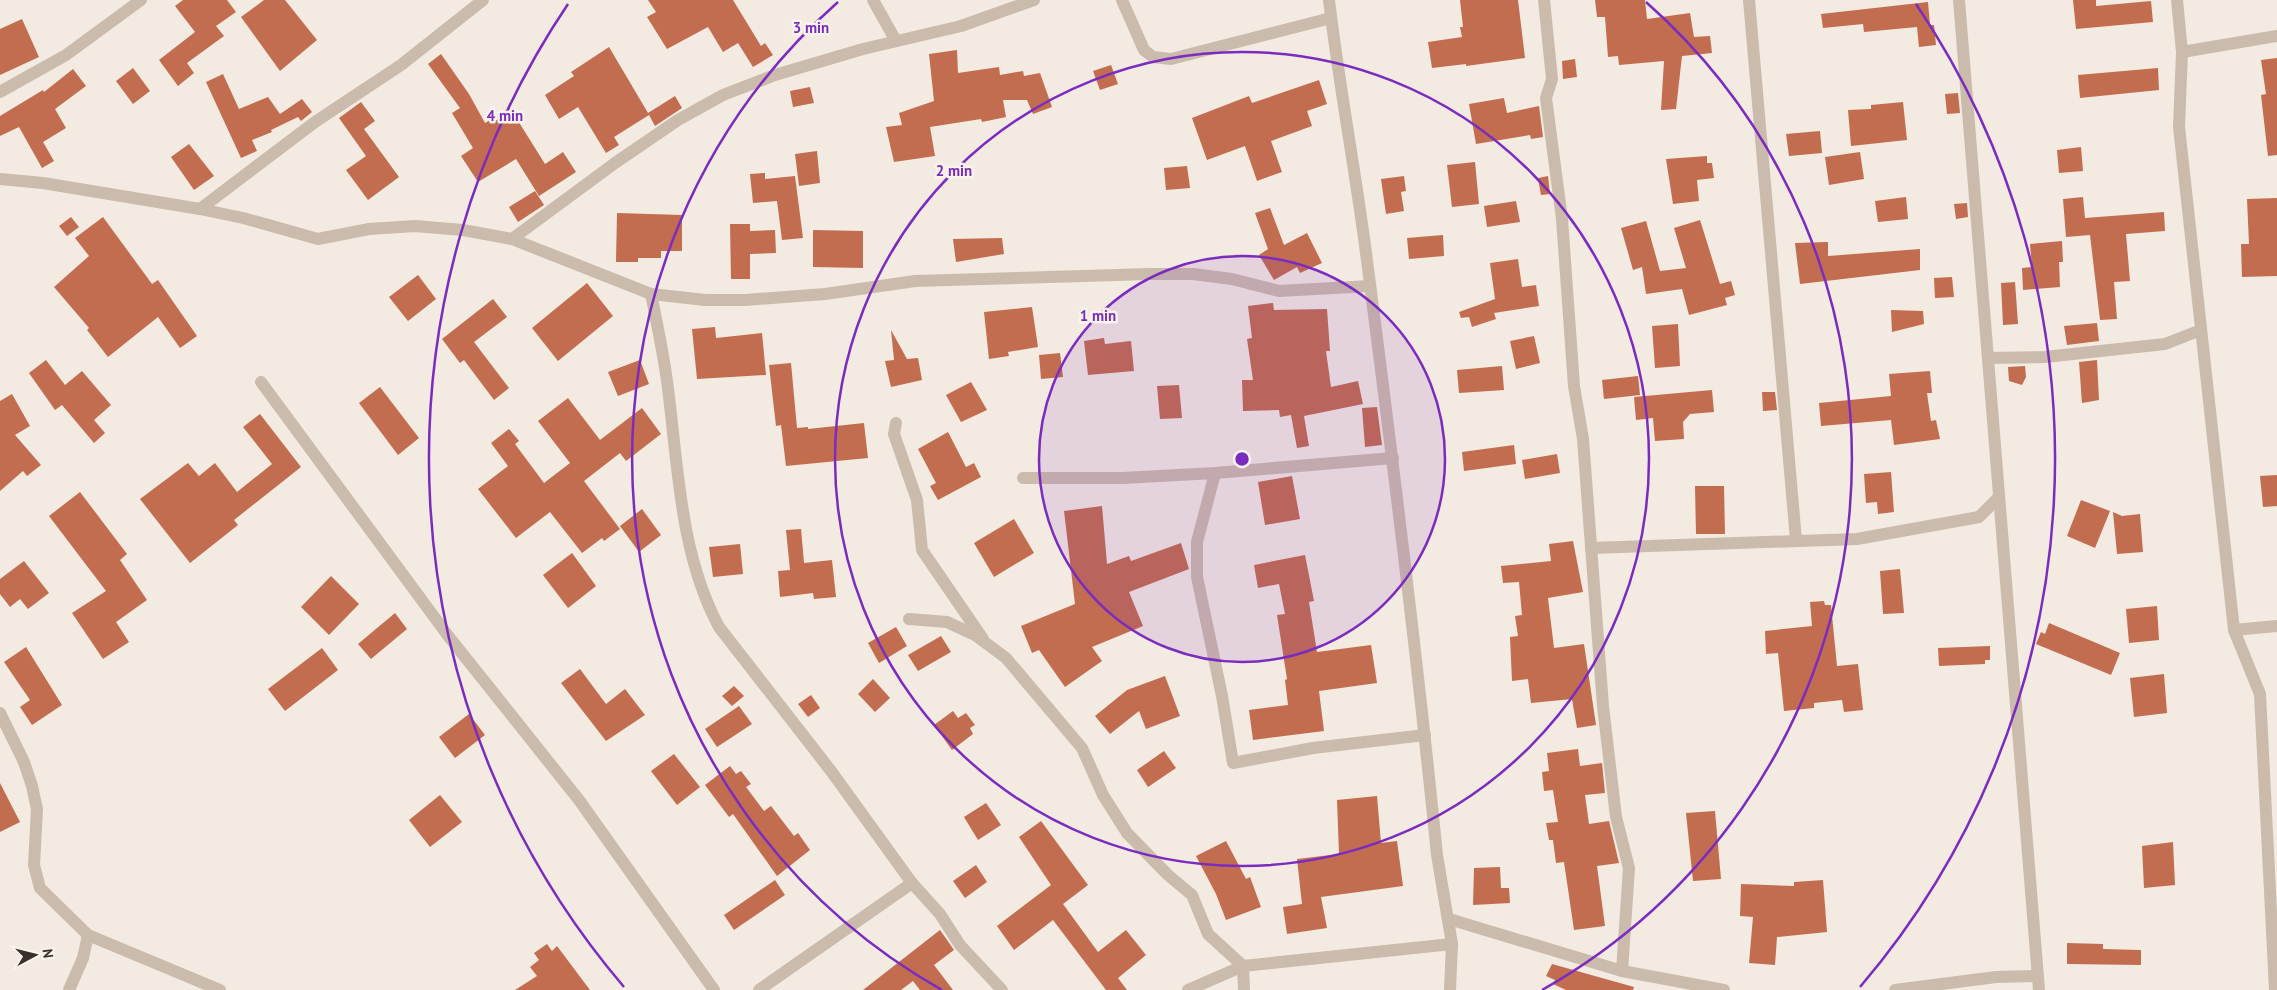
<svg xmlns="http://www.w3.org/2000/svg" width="2277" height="990" font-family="'PT Sans',sans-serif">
	<rect width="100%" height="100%" fill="#f3eae1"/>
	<g fill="#c26d4f">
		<path d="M183,0h44l9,12 -20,14 8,10 -37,27 7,10 -16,13 -19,-26 36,-28 -20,-26z"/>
		<path d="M264,0h21l32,40 -37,31 -39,-54z"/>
		<path d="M648,0h85l28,46 4,-3 8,12 -20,12 -15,-24 -15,9 -15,-25 -41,22 -20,-32 9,-5z"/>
		<path d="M1460,0h58l7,58 -59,8v-2l-34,4 -4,-26 34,-5 -2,-10h3z"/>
		<path d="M1595,0h50l2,19 43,-6 4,24 16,-1 2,17 -30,3 -6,53 -15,1 3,-49 -45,4 -1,-9 -10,1 -3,-40h-8z"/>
		<path d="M2073,0h23v6l55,-5 2,21 -77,7z"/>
		<path d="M1928,2l2,23h4l2,20 -17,2 -2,-20 -53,5 -1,-8 -40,4 -2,-14z"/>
		<path d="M22,19l17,38 -39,18v-46z"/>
		<path d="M609,47l39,66 27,-17 7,12 -27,18 -6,-11 -35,22 5,8 -13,8 -28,-46 -19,12 -14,-24 29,-19 -3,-4z"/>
		<path d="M957,50l1,23 41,-6 1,8 23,-4 1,5 16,-3 12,34 -19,7 -6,-14h-24l3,17 -24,5 -1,-3 -51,8 5,29 -41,6 -8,-35 16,-2 -3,-12 35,-12 -5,-47z"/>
		<path d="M441,54l28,40 16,29 25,-15 35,56 18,-12 13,20 -37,24 -23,-37 -38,23 -17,-26 12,-8 -21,-35 8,-5 -32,-44z"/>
		<path d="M2277,58v97l-9,1 -7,-61 5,-1 -5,-34z"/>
		<path d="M1575,59l2,18 -14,2 -1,-18z"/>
		<path d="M1111,65l7,19 -18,6 -7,-19z"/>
		<path d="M133,68l17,23 -17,13 -17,-23z"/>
		<path d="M2158,68l1,22 -79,8 -2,-23z"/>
		<path d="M73,69l13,17 -31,23 11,19 -23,14 11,19 -12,7 -23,-41 -19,9v-20l43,-26 1,2z"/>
		<path d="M223,74l16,35 29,-12 12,17 22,-15 10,13 -11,9 -3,-4 -27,13 1,2 -20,8 5,11 -16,7 -35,-76z"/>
		<path d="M1319,80l8,24 -20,7 5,15 -41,15 11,31 -25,9 -12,-35 -38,14 -15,-42 57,-22 3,7z"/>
		<path d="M810,87l4,16 -21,4 -3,-16z"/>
		<path d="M1958,93l2,20 -13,1 -2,-20z"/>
		<path d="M1504,98l3,15 32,-7 4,31 -12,2 -1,-4 -54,9 -7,-40z"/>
		<path d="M361,102l14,19 -11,8 35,48 -31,23 -22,-30 20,-14 -27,-38z"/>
		<path d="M1903,102l4,38 -56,6 -3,-36 23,-1v-4z"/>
		<path d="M1820,131l2,22 -33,3 -3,-22z"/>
		<path d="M189,144l25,32 -20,14 -23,-33z"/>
		<path d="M2081,147l2,24 -24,2 -2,-23z"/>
		<path d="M817,151l3,32 -21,3 -4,-32z"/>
		<path d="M1860,152l4,27 -35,6 -4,-28z"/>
		<path d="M1707,156v7h5l2,15 -17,2 2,21 -26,3 -7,-45z"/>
		<path d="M1475,162l4,42 -27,3 -5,-42z"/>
		<path d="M1187,166l3,22 -24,2 -2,-22z"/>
		<path d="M765,173v6l30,-3 8,62 -21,2 -5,-39 -24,2 -3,-29z"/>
		<path d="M1404,176l2,15 -5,1 3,19 -18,3 -5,-35z"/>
		<path d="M1548,176l2,18 -9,1 -3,-17z"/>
		<path d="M535,191l9,14 -26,17 -9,-15z"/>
		<path d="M1906,197l2,22 -30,3 -3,-21z"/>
		<path d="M2083,197l2,21 79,-6 1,19 -39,3 4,47 -16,1 3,37 -17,1 -10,-85 -24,2 -3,-38z"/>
		<path d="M2277,198v78l-35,1 -1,-33h8l-2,-45z"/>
		<path d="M1516,201l4,21 -33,5 -3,-21z"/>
		<path d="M1967,203l1,14 -12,2 -2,-15z"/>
		<path d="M1270,208l14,37 23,-12 15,30 -22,10 -3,-6 -23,13 -15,-25 9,-6 -13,-36z"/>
		<path d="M617,213l65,2v36h-21v7h-23v4h-22z"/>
		<path d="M71,217l8,10 -12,9 -8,-10z"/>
		<path d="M103,217l49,67 6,-4 39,56 -17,12 -22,-31 -50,40 -21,-27 2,-2 -35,-41 35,-31 -14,-18z"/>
		<path d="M1700,220l20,64 11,-3 4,14 -10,3 2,7 -38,10 -7,-26 -36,5 -4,-27 -9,3 -12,-42 25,-7 14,50 26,-3 -12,-40z"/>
		<path d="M730,224h20v7l25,-1 1,23 -26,1v25h-19z"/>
		<path d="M813,230l50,1v37l-50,-1z"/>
		<path d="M1443,235l1,21 -35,3 -2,-21z"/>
		<path d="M1002,238l2,16 -48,8 -3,-23z"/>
		<path d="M2062,241l1,21h-4l1,25 -37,3 -1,-22 10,-1 -2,-23z"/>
		<path d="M1828,242v14l92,-7v21l-120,14 -5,-41z"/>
		<path d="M1518,259l4,28 14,-2 3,21 -45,7 2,6 -24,8 -3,-10 -8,1 -2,-6 36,-13 -5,-36z"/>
		<path d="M418,275l18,24 -28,22 -19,-24z"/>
		<path d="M1952,277l2,20 -19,1 -1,-20z"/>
		<path d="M2015,282l3,42 -15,1 -2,-42z"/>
		<path d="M587,283l26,33 -55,45 -26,-33z"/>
		<path d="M493,299l14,18 -33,25 35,46 -15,12 -30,-40 -4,3 -18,-24z"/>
		<path d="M1273,303l1,7 53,-1 3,42h-4l5,36 27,-6 5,23 -59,12 5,30 -12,2 -6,-33 -11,2 -1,-7 -36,1 -1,-31h11l-6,-41 5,-1 -4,-32z"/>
		<path d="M1032,307l6,40 -30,5 1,4 -20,3 -5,-47z"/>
		<path d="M1891,310l32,1 1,13 -32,8z"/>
		<path d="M2097,323l2,18 -32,4 -3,-19z"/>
		<path d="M1678,324l2,42 -25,2 -3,-42z"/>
		<path d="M715,327l1,11 46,-5 4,42 -69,4 -5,-50z"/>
		<path d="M891,330l16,29 11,-1 4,22 -31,7 -6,-26 9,-1z"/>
		<path d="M1534,336l6,27 -24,6 -6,-28z"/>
		<path d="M1104,338l1,6 26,-3 3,30 -46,4 -4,-34z"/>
		<path d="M1060,353l3,24 -22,2 -2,-24z"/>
		<path d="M46,360l19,25 17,-14 29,34 -17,15 11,13 -11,10 -32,-38 -7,5 -26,-37z"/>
		<path d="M640,360l9,24 -31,12 -10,-24z"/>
		<path d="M2097,360l2,40 -17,3 -3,-41z"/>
		<path d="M791,363l6,65 11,-1v2l56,-6 4,35 -82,8 -5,-41 -5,1 -7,-61z"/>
		<path d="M1502,366l2,24 -45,3 -2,-23z"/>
		<path d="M2025,366l1,11 -4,8 -13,-4 -1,-14z"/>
		<path d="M1930,371l2,22h-5l4,28 5,-1 4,19 -46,6 -3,-25 -70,6 -2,-23 72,-7 -2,-22z"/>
		<path d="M1638,376l2,19 -36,4 -2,-19z"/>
		<path d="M971,382l16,28 -26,12 -15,-27z"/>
		<path d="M1179,385l3,33 -22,1 -3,-33z"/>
		<path d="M380,387l39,51 -21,17 -39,-52z"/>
		<path d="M1712,390l2,22 -24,2 -7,8 1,17 -29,2 -2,-23 -17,2 -2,-23z"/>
		<path d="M1762,392h13l2,18 -14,1z"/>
		<path d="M12,394l18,32 -15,9 26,30 -14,11 -4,-5 -23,20v-90z"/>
		<path d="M568,398l32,42 42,-32 19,26 -35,27 -6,-8 -36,28 36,48 -16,12 -2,-3 -20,15 -32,-41 -34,26 -38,-49 30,-23 -17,-23 18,-14 10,12 -4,3 29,39 26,-20 -32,-42z"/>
		<path d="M1377,407l5,38 -17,2 -3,-39z"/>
		<path d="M260,414l41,53 -67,53 4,5 -48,38 -50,-64 48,-36 11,13 16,-13 22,29 35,-28 -29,-37z"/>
		<path d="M948,432l18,35 8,-4 7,14 -43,23 -8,-14 6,-3 -18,-34z"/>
		<path d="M1514,445l2,19 -52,7 -2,-19z"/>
		<path d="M1557,454l3,19 -35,6 -3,-19z"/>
		<path d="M1891,472l3,40 -16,2 -1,-12 -11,1 -2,-29z"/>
		<path d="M2277,475v31l-14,1 -3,-31z"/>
		<path d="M1292,476l8,43 -35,6 -7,-43z"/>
		<path d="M1695,486h29l1,48h-29z"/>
		<path d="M80,492l47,62 -7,6 27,40 -31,22 13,20 -26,17 -31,-46 34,-22 -57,-75z"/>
		<path d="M2081,500l29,11 -15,37 -28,-12z"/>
		<path d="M1102,506l5,58 22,-8 2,5 50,-18 8,26 -60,23 14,34 -51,21 10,14 -37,26 -26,-37 -7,3 -11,-27 54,-22 -11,-93z"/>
		<path d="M642,509l19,26 -22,17 -19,-26z"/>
		<path d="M2113,512l9,4 18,-2 3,38 -26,2z"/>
		<path d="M1014,519l20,34 -40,24 -20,-34z"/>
		<path d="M801,529l3,34 28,-3 4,37 -22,2 -1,-6 -33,4 -2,-26 12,-1 -4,-40z"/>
		<path d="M1573,541l10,51 -35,6 6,50 30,-4 12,81 -19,3 -5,-29 -41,4 -3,-24 -16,2 -2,-44 8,-1 -3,-20 7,-1 -3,-33 -16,1 -2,-17 50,-5 -2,-17z"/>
		<path d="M740,544l3,30 -30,3 -4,-30z"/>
		<path d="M572,553l24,33 -28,22 -25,-33z"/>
		<path d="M1305,555l9,46 -5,1 8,50 54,-7 6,38 -58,8 5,40 -71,9 -4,-30 39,-5 -3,-25 2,-1 -10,-64 8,-1 -6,-30 -21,4 -4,-23z"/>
		<path d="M24,561l25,32 -21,16 -8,-10 -10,8 -10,-13v-15z"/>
		<path d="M1900,569l4,44 -21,1 -3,-43z"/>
		<path d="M331,576l28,28 -30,31 -28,-28z"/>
		<path d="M1824,601l1,4h6l6,61 21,-2 5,46 -19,2 -2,-12 -28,3v5l-30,3 -6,-58 -12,1 -1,-23 47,-5 -2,-24z"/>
		<path d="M2157,606l2,34 -30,3 -3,-34z"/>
		<path d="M395,613l12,16 -36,30 -13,-15z"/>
		<path d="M2049,623l71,30 -9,22 -75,-31 5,-12 4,2z"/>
		<path d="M896,627l11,19 -28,17 -11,-20z"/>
		<path d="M941,636l10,16 -33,19 -10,-16z"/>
		<path d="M1990,646v14h-5v4l-46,2 -1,-18z"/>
		<path d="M26,647l36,58 -30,20 -12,-18 10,-7 -26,-38z"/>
		<path d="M322,648l16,22 -53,41 -17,-22z"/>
		<path d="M580,669l26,35 19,-15 20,26 -39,26 -45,-58z"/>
		<path d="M2164,674l3,39 -33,4 -4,-39z"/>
		<path d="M1165,676l15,40 -34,13 -7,-18 -29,23 -15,-18 32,-26z"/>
		<path d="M873,679l17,19 -15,14 -17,-18z"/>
		<path d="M734,686l10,10 -12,10 -10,-10z"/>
		<path d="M811,695l9,13 -12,9 -10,-13z"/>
		<path d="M739,706l13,18 -35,23 -12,-18z"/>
		<path d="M953,711l5,7 8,-5 9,12 -5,3 3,6 -21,16 -18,-25z"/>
		<path d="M469,714l16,21 -30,23 -16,-21z"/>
		<path d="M1578,749l2,17 22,-3 3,30 -20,2 4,29 20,-3 10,42 -22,3 8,60 -31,4 -10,-68 -8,1 -3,-23h-4l-3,-17 12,-1 -5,-32 -9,1 -2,-19 7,-1 -2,-18z"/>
		<path d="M1164,751l12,17 -28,19 -11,-17z"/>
		<path d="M674,754l26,33 -23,18 -26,-34z"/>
		<path d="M730,766l6,8 5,-3 10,13 -5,3 18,24 7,-5 23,30 4,-3 12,17 -33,26 -44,-62 -4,3 -24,-32z"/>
		<path d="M0,783l20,39 -20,10z"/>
		<path d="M440,795l22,27 -32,25 -21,-27z"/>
		<path d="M1377,796l4,47 16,-2 6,45 -82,11 6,31 -40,6 -4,-27 19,-3 -5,-45 42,-5 -2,-54z"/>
		<path d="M986,803l15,22 -23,15 -14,-23z"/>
		<path d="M1715,811l6,68 -28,2 -7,-68z"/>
		<path d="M1041,821l47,64 -25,19 35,48 28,-22 20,25 -28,23 9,12h-21l-53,-70 -39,30 -17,-24 54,-41 -32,-48z"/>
		<path d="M1226,841l20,38 4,-2 11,30 -35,13 -10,-26 -20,-38z"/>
		<path d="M2173,842l2,43 -31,3 -2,-42z"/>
		<path d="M976,865l11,17 -22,16 -12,-17z"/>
		<path d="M1500,867l1,21h8l1,15 -37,2 1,-37z"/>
		<path d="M775,880l10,15 -51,35 -10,-15z"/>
		<path d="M1823,880l4,52 -50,5 -2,28 -26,-2 4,-46 -13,-1 1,-32 53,2v-4z"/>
		<path d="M940,930l14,20 -20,15 19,25h-33l-7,-9 -12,9h-38z"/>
		<path d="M2067,943l36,1v5l38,1v15l-74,-1z"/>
		<path d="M547,944l5,7 5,-5 33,44h-75l22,-14 -7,-9 9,-7 -5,-7z"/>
		<path d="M1552,964l82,23 -1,3h-67l-13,-6 2,-4 -9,-4z"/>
	</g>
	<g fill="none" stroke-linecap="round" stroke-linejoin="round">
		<g stroke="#cbbbac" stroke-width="12">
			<path d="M873,0l23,41"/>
			<path d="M1122,0l22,50 9,7 18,2 160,-41"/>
			<path d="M1329,0c10,85 26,168 37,253 26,200 51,401 71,602l15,89 -2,46"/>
			<path d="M1544,0l8,79 -6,19 16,121 12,167 9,53 20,267 13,111 13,51 -7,103"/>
			<path d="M1749,0l47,540"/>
			<path d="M1959,0l80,990"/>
			<path d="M2177,0l5,52 -3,75 55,503 26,64 15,296"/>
			<path d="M2182,52l95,-16"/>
			<path d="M0,92l66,-37 75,-55"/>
			<path d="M0,179l43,4 157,26 43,9 75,21 51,-10 46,-3 48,4 49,9 139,55 54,6h40l80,-6 90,-13 234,-7h44l39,5 47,12 91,-5"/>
			<path d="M200,209l115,-87 86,-57 82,-65"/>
			<path d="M512,239l103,-76 63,-43 45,-25 52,-20 88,-26 98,-23 73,-26"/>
			<path d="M651,294c6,29 12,58 16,87 11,81 12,172 52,246l112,144 81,112 28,31 20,31 42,45"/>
			<path d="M1988,358l57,-1 120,-13 36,-14"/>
			<path d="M261,382l188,255 130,163 135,190"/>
			<path d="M896,423l-2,11 23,66 5,50 61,89"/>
			<path d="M1215,473l-18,69v35l25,119 11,67 80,-15 112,-13"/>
			<path d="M1023,478h100l92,-5 178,-15"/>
			<path d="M1591,548l266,-9 122,-22 20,-20"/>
			<path d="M909,619l38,3 28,13 31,23 76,90 21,47 24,38 41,42 24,20 16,39 35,32 1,24"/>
			<path d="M2234,630l43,-4"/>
			<path d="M0,713l24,49 8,24 5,23 -3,56 6,23 48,47 132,55"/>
			<path d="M1449,919l173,52 102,19"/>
			<path d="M69,990l14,-32 5,-23"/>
			<path d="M759,990l153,-107"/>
			<path d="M1188,990l55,-24 209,-22"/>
			<path d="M1895,990l101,-13 42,-1"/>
		</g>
	</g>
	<circle cx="1242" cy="459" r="203" fill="#7b2cbf" fill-opacity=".12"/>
	<g fill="none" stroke="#7b2cbf" stroke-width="2.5">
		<circle cx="1242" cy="459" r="203"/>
		<circle cx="1242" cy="459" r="407"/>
		<path d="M942 990A610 610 0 0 1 838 2M1646 2A610 610 0 0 1 1542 990"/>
		<path d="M624 987A813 813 0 0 1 568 4M1916 4A813 813 0 0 1 1860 987"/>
	</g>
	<circle cx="1242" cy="459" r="8" fill="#7b2cbf" stroke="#faf4ed" stroke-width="2.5"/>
	<g font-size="15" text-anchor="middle" font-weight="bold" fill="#7b2cbf" stroke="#faf4ed" stroke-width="5" stroke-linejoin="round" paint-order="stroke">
		<text x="811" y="33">3 min</text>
		<text x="505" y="121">4 min</text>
		<text x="954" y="176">2 min</text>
		<text x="1098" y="321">1 min</text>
	</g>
	<g transform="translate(35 955) rotate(83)" stroke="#faf4ed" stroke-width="4" paint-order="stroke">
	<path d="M0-4L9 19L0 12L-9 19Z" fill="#39302b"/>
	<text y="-8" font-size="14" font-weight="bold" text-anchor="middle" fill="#39302b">N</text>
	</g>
</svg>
